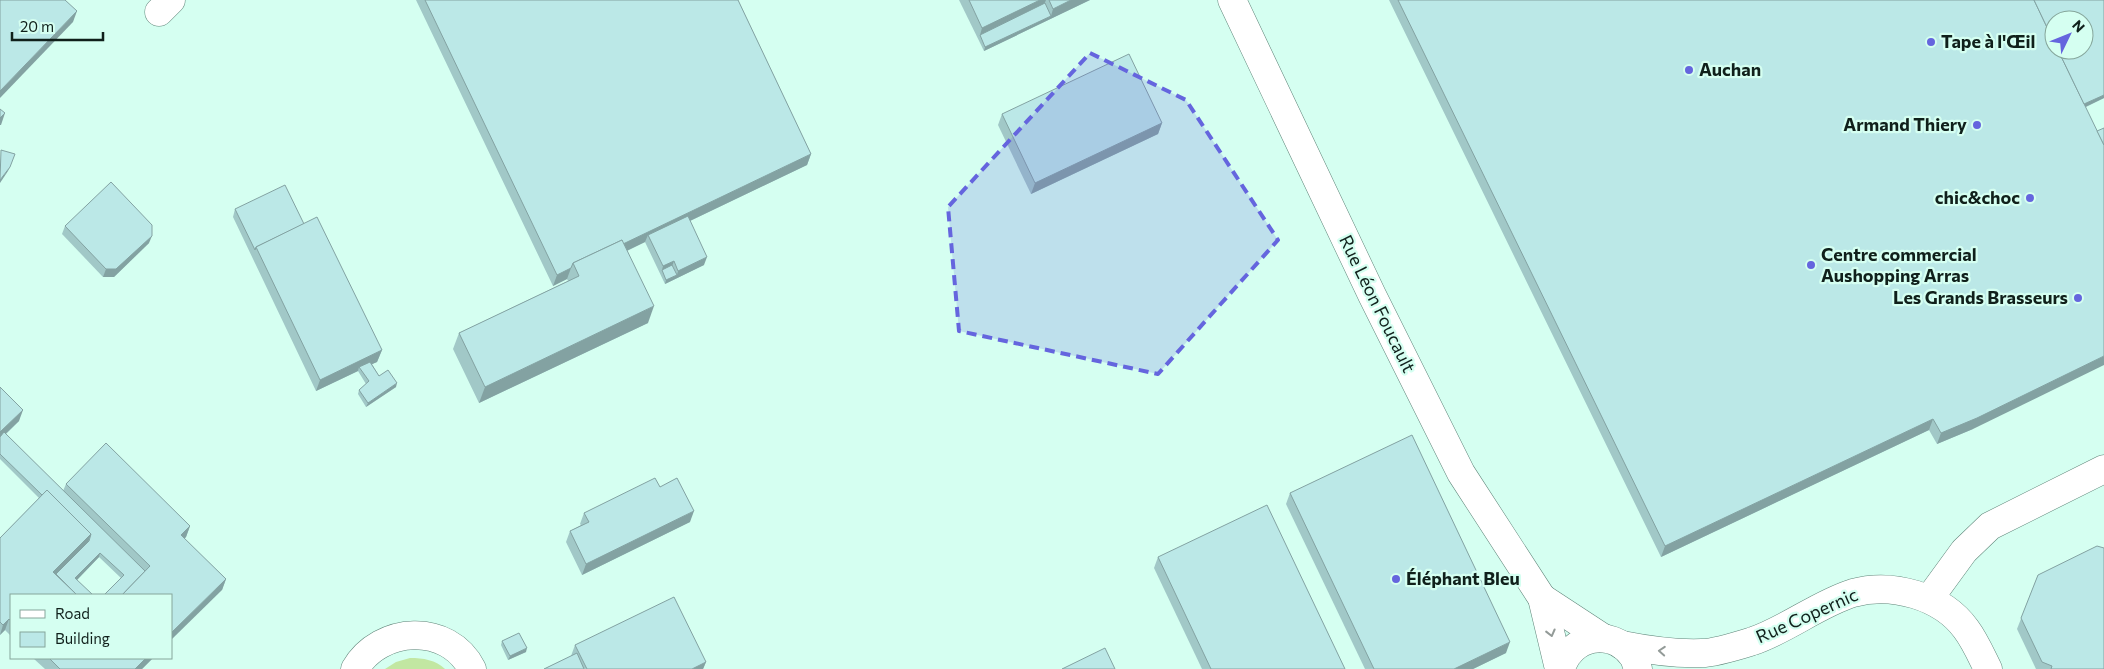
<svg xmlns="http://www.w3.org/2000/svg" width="2104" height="669" font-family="Commissioner,sans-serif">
	<rect width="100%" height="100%" fill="#d5fff1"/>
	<path fill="#c2e7a2" d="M410,658c13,0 26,2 35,11h-60l11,-7z"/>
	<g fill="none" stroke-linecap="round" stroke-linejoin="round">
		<defs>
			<g id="minor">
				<path d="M1232,0l140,295 89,178 81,125 17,71"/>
				<path d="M159,12l12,-12"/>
				<path d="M1542,598l61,40"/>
				<path d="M1929,599l35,-48 26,-25 114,-57"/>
				<path d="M1622,645c25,5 54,9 80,8 13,0 38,-8 51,-12 35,-12 65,-37 100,-48 39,-11 89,3 113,36 9,12 15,26 22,40"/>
				<path d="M355,669c25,-43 93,-47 117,0"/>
				<path d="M1561,669c9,-33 50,-42 71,-14 3,3 4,9 6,14"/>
			</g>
		</defs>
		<use href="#minor" stroke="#60867a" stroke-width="29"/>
		<use href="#minor" stroke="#fff" stroke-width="28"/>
	</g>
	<g fill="#a1c8c7">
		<path d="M416,0h322l73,154 -4,11 -117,56 14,44 -39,19 -20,-42 -18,9 21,72 -169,80 -26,-54 6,-16 109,-52 -1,-2 -14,7z"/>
		<path d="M959,0h131l-106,51z"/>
		<path d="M1389,0h715v98l-18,9 -113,322 -36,15 -8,-14 -268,127z"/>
		<path d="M1002,114l160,9 -4,11 -127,60 -33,-69z"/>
		<path d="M235,209l69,15 78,126 -5,12 -5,2 7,12 17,11 -30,20 -8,-13 1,-4 7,-6 -8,-13 -42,20 -83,-174z"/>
		<path d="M65,226l84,17 -35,34h-11l-41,-43z"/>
		<path d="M0,387l19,34 -13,13 57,57 3,-7 124,42 -4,11 -2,2 42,40 -4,11 -101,-12 -22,-21 -22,23 -66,15v41l-6,-6 -5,5v-97l39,-40 -39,-39z"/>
		<path d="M660,487l30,35 -108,53 -16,-33 4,-11 11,-6 -1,-1 4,-11z"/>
		<path d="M1290,493l216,160 -33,16h-108l-79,-165z"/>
		<path d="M1158,557l187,112h-143l-48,-101z"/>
		<path d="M2038,575l66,94h-68l-19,-40z"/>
		<path d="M502,641l24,11 -18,8 -7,-15z"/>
		<path d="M575,645l131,17 -3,7h-159l27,-13z"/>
		<path d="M33,658h120l-11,11h-97z"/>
	</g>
	<g fill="#83a2a2">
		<path d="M1040,0h6l-3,7 -63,28 2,-7z"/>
		<path d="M1071,0h19l-106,51 1,-4 66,-31 2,-7z"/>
		<path d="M77,11l-4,11 -73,76v-7z"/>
		<path d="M2104,95v3l-23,11 1,-4z"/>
		<path d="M5,113l-4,12h-1v-7z"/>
		<path d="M1162,123l-4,11 -127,60 4,-11z"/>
		<path d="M811,154l-4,11 -157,75 -2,-5 -3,7 -67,32 -3,-7z"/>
		<path d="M10,167l-2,4 -8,12v-3z"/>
		<path d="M152,236l-3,7 -35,34h-11l3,-8z"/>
		<path d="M707,257l-3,8 -39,19 1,-4 11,-5 1,-4z"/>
		<path d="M674,261l-3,8 -9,1 1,-4z"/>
		<path d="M571,268l-4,11 -14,7 4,-11z"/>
		<path d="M654,306l-6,17 -169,80 6,-16z"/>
		<path d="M382,350l-5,12 -16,7 -2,-2 -1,4 -42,20 4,-11z"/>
		<path d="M2104,356v9l-131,64 -36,15 4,-11z"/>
		<path d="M397,383l-1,4 -30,20 2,-4z"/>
		<path d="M23,410l-4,11 -19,18v-7z"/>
		<path d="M1933,419l-4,11 -268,127 4,-11z"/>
		<path d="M694,511l-4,11 -108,53 4,-11z"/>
		<path d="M190,526l-4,11 -9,9 4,-11z"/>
		<path d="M91,534l-4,11 -35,36 1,-9z"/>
		<path d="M100,553l-1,4 -25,26 1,-5z"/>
		<path d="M226,579l-4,11 -51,50v-7z"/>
		<path d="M9,619l-4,11 -5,5 3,-10z"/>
		<path d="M1510,642l-4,11 -33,16h-19z"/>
		<path d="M527,648l-1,4 -18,8 2,-4z"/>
		<path d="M146,658h7l-11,11h-7z"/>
		<path d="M706,662l-3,7h-11z"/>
	</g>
	<g fill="#bbe8e7" stroke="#83a2a2">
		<path d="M0,0h65l12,11 -77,80z"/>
		<path d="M425,0h313l73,154 -188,90 -1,-4 -49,23 -2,5 -14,7z"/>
		<path d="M969,0h71l-58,28z"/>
		<path d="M1049,0h22l-18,9z"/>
		<path d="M1398,0h636l20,42v8h4l46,95v211l-127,62 -36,15 -8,-14 -268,127z"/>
		<path d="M2034,0h70v95l-20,9 -26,-54h26v-30h-30v22z"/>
		<path d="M1045,3l6,13 -66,31 -5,-12z"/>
		<path d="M1129,54l33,69 -127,60 -33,-69z"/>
		<path d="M0,109l5,4 -5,5z"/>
		<path d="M2104,128v17l-7,-14z"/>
		<path d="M1,150l14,4 -5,13 -10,13z"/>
		<path d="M111,182l41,43v11l-36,33h-10l-41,-43z"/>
		<path d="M285,185l19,39 -48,23 -1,3 -20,-41z"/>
		<path d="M688,216l19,41 -29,14 -4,-10 -11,5 -15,-31z"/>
		<path d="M317,217l65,133 -62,30 -64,-133z"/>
		<path d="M622,240l32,66 -169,81 -26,-54 120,-57 -6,-13z"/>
		<path d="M672,265l5,10 -11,5 -4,-10z"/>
		<path d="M370,362l9,14 9,-6 9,13 -29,20 -9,-13 10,-9 -10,-14z"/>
		<path d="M0,387l23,23 -23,22z"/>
		<path d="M4,432l141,139 -23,24h-18l20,-20 -24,-22 -25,25 18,17h-16l-21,-21 33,-33 2,-7 -44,-44 -5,5 -42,-41v-17z"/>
		<path d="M1412,435l98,207 -56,27h-80l-84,-176z"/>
		<path d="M106,443l84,83 -9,9 45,44 -55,54v-38h-49l28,-29 -84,-82z"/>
		<path d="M655,478l5,9 17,-9 17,33 -108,53 -16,-33 19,-9 -5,-9z"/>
		<path d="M47,490l44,44 -38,38 24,23h-66v26l-2,-2 -6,6 -3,-3v-84z"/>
		<path d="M1267,505l78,164h-134l-53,-112z"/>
		<path d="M2097,546l7,2v121h-53l1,-3 -10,-4 -21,-44 17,-43z"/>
		<path d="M674,597l32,65 -14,7h-105l-12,-24z"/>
		<path d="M519,633l8,15 -17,8 -8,-15z"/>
		<path d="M1105,648l10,21h-53z"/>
		<path d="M577,653l7,16h-40z"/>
		<path d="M49,658h97l-11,11h-75z"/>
	</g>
	<defs><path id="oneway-chevron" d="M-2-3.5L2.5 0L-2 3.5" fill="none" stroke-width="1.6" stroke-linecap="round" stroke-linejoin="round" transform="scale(1.25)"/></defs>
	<g stroke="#939b98">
		<use href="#oneway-chevron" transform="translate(1551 633) rotate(76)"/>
		<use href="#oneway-chevron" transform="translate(1662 651) rotate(-176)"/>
	</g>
	<path fill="#6565de" fill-opacity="0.2" stroke="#6565de" stroke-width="4" stroke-dasharray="10 6" stroke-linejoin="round" d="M1090,53l96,47 92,140 -120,134 -199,-43 -11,-124z"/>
	<g fill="#6565de" stroke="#d5fff1" stroke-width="2">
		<circle cx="1931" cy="42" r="5"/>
		<circle cx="1689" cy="70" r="5"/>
		<circle cx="1977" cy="125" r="5"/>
		<circle cx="2030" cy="198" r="5"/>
		<circle cx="1811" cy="265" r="5"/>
		<circle cx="2078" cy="298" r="5"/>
		<circle cx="1396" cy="579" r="5"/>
	</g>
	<g text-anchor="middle" stroke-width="4.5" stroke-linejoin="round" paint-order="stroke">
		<g font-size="18" font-weight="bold" fill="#10201b" stroke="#d5fff1" text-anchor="start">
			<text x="1941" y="48">Tape à l'Œil</text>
			<text x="1699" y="76">Auchan</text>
			<text x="1967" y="131" text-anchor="end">Armand Thiery</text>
			<text x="2020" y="204" text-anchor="end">chic&amp;choc</text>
			<text x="1821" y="261">Centre commercial<tspan x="1821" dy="21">Aushopping Arras</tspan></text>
			<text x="2068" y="304" text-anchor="end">Les Grands Brasseurs</text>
			<text x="1406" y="585">Éléphant Bleu</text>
		</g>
		<g font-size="18" fill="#10201b" stroke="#d5fff1">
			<text transform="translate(1377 304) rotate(64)" y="6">Rue Léon Foucault</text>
			<text transform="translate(1807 616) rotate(-24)" y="6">Rue Copernic</text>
		</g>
	</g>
	<rect x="10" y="594" width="162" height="65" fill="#d5fff1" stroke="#86a69b"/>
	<rect x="20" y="610" width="25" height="8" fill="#ffffff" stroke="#86a69b"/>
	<text x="55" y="619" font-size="15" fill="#10201b">Road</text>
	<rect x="20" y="632" width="25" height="15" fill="#bbe8e7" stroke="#86a69b"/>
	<text x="55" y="644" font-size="15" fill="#10201b">Building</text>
	<g transform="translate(2069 35) rotate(47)"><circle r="24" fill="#d5fff1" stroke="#86a69b"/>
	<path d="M0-4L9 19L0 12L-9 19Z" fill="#6565de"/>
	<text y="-8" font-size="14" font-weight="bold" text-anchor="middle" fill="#10201b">N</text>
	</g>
	<path d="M12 32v8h91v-8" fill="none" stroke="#10201b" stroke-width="2.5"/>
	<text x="20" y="32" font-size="15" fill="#10201b" stroke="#d5fff1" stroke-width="4" paint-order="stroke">20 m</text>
</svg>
